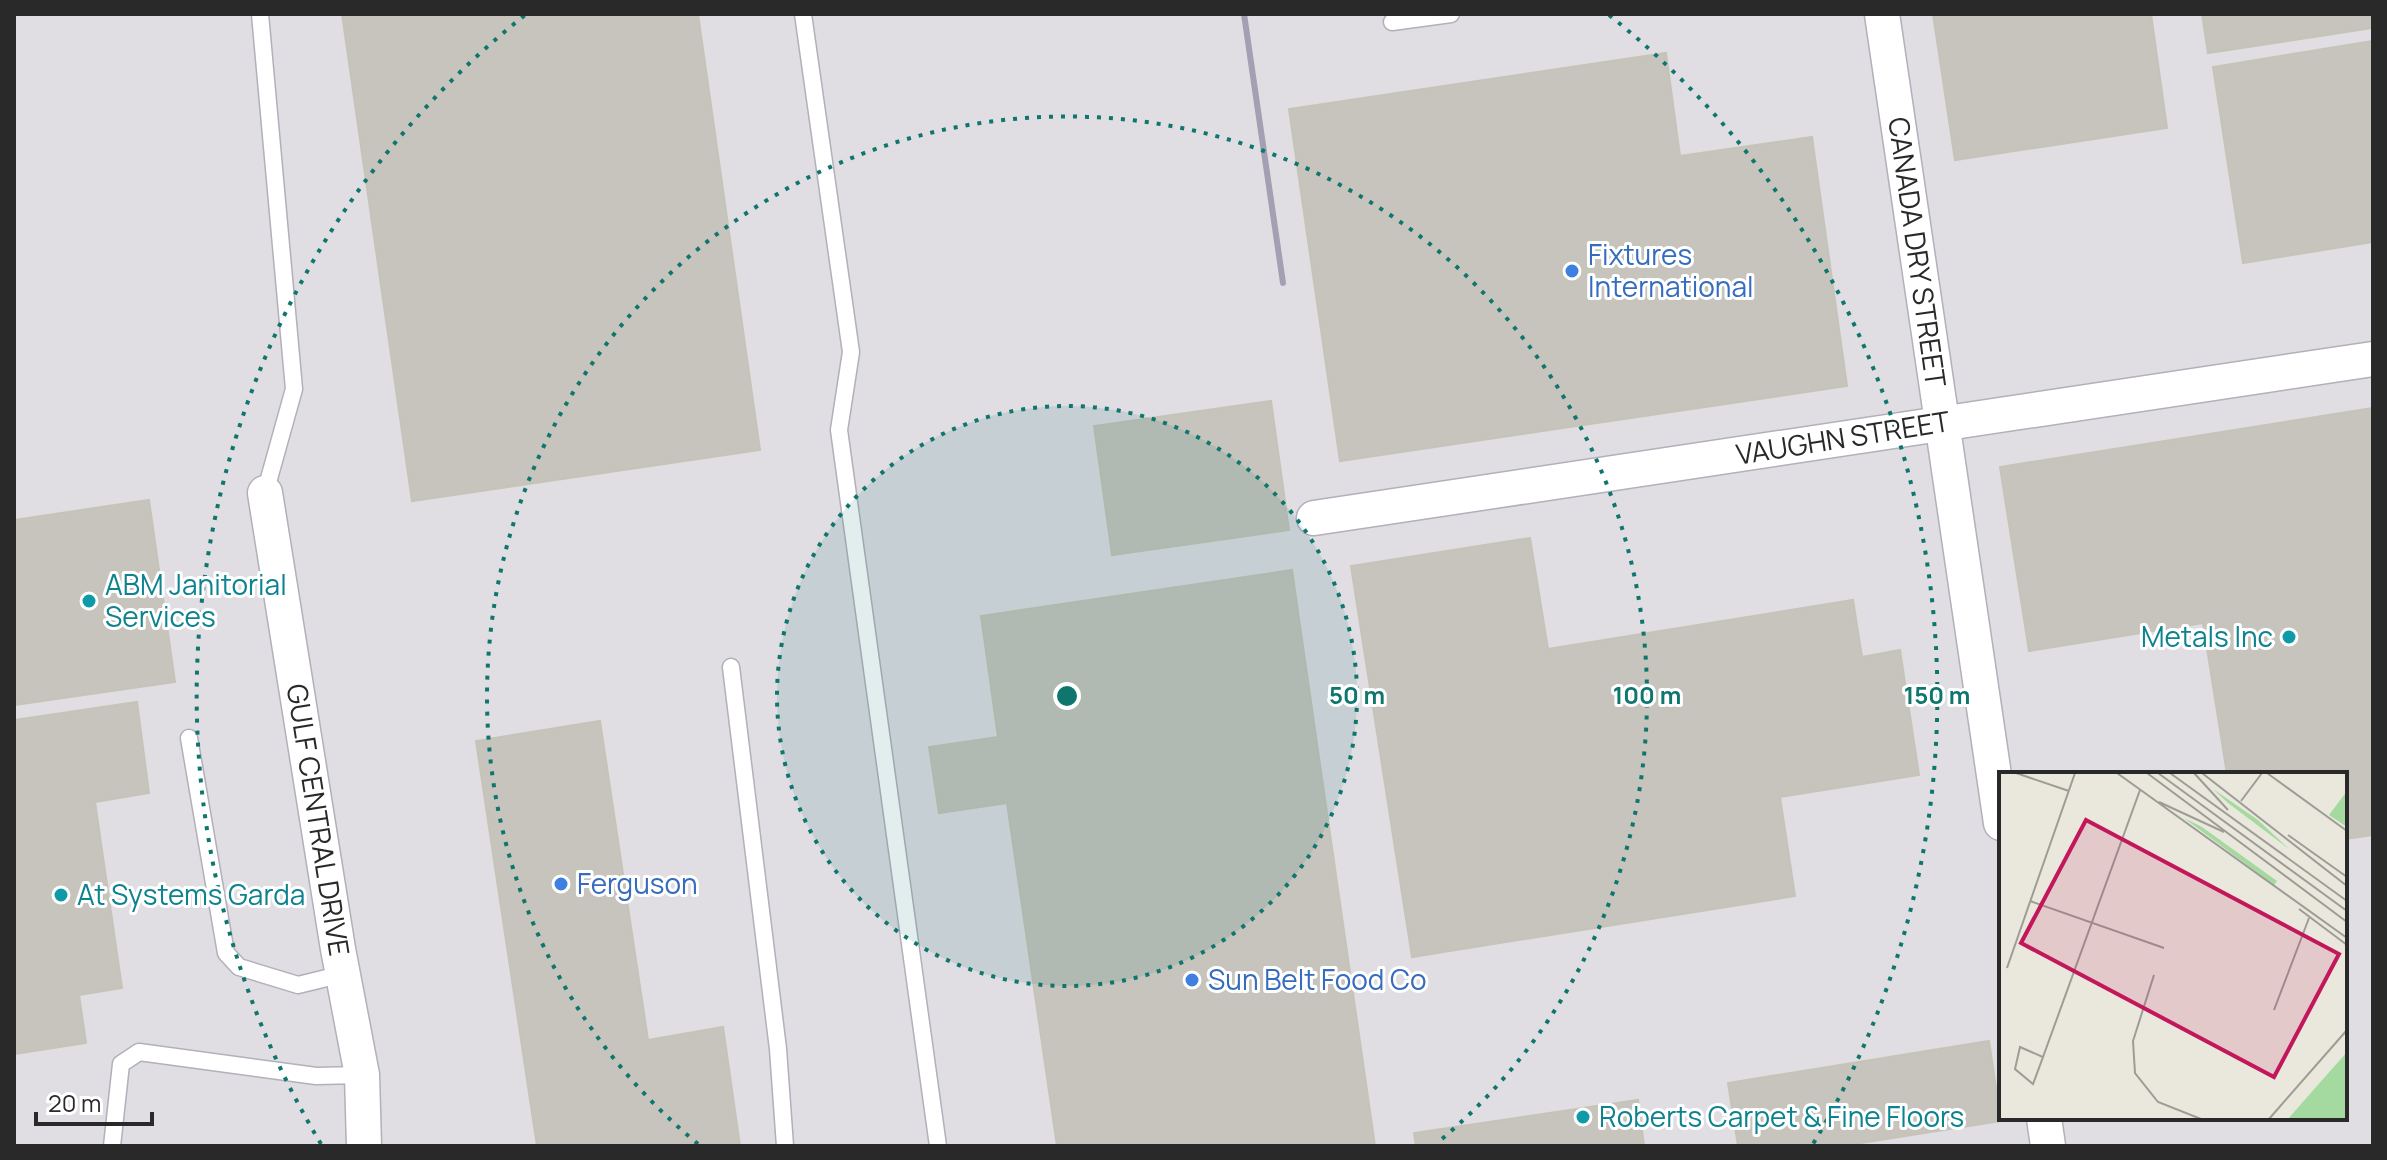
<svg xmlns="http://www.w3.org/2000/svg" width="2387" height="1160" font-family="Manrope,sans-serif">
	<rect width="100%" height="100%" fill="#eae8dd"/>
	<path fill="#e0dde3" fill-rule="evenodd" d="M14,14h2359v1132h-2359zM2001,774h344v344h-344z"/>
	<g fill="#c6c4bc" stroke="#c5c4b7" stroke-width="2">
		<path d="M342,14h356l62,436 -348,51z"/>
		<path d="M1933,14h218l16,114 -212,32z"/>
		<path d="M2202,14h171v14l-165,25z"/>
		<path d="M2373,41v201l-130,21 -30,-196z"/>
		<path d="M1666,53l14,103 132,-19 35,249 -507,75 -51,-352z"/>
		<path d="M1271,401l18,129 -177,25 -18,-129z"/>
		<path d="M2373,408v427l-28,4v-65h-118l-24,-151 -174,28 -29,-184z"/>
		<path d="M149,500l26,182 -161,23v-185z"/>
		<path d="M1530,538l18,111 305,-49 9,57 38,-7 19,125 -139,22 15,99 -383,61 -61,-391z"/>
		<path d="M1292,570l83,576h-318l-50,-343 -68,10 -10,-66 69,-10 -17,-121z"/>
		<path d="M137,702l12,91 -54,9 27,186 -43,7 7,48 -72,11v-334z"/>
		<path d="M600,721l48,319 75,-13 17,119h-203l-61,-405z"/>
		<path d="M1989,1041l12,80 -159,25h-104l-10,-63z"/>
		<path d="M1638,1100l6,46h-228l-2,-13z"/>
	</g>
	<g fill="none" stroke-linecap="round" stroke-linejoin="round">
		<defs>
			<g id="service">
				<path d="M260,14l34,375 -29,104"/>
				<path d="M803,14l48,338 -12,78 99,716"/>
				<path d="M1392,22l59,-8"/>
				<path d="M731,667l47,382 7,97"/>
				<path d="M189,738l37,215 13,14 59,18 45,-11"/>
				<path d="M112,1146l9,-82 18,-12 177,24 46,-1"/>
			</g>
			<g id="minor">
				<path d="M1882,14l119,809"/>
				<path d="M265,493l73,456 24,126 2,71"/>
				<path d="M1314,518l1059,-159"/>
				<path d="M2044,1118l4,28"/>
			</g>
		</defs>
		<use href="#service" stroke="#b1b0bb" stroke-width="19"/>
		<use href="#minor" stroke="#b1b0bb" stroke-width="37"/>
		<use href="#service" stroke="#fff" stroke-width="16"/>
		<use href="#minor" stroke="#fff" stroke-width="34"/>
		<path stroke="#a2a0b2" stroke-width="6" d="M1244,14l39,269"/>
	</g>
	<circle cx="1067" cy="696" r="290" fill="#0f766e" fill-opacity=".12"/>
	<g fill="none" stroke="#0f766e" stroke-width="4" stroke-dasharray="4 8">
		<circle cx="1067" cy="696" r="290"/>
		<path d="M698 1144A580 580 0 1 1 1436 1144"/>
		<path d="M321 1144A870 870 0 0 1 525 15M1609 15A870 870 0 0 1 1813 1144"/>
	</g>
	<g fill="#3f7fe0" stroke="#fff" stroke-width="3">
		<circle cx="1572" cy="271" r="8"/>
		<circle cx="561" cy="884" r="8"/>
		<circle cx="1192" cy="980" r="8"/>
	</g>
	<g fill="#0f9aa8" stroke="#fff" stroke-width="3">
		<circle cx="89" cy="601" r="8"/>
		<circle cx="2289" cy="637" r="8"/>
		<circle cx="61" cy="895" r="8"/>
		<circle cx="1583" cy="1117" r="8"/>
	</g>
	<g text-anchor="middle" stroke-width="6" stroke-linejoin="round" paint-order="stroke">
		<g font-size="28" fill="#292929" stroke="#fff">
			<text transform="translate(1917 252) rotate(82)" y="10">CANADA DRY STREET</text>
			<text transform="translate(1843 438) rotate(-9)" y="10">VAUGHN STREET</text>
			<text transform="translate(318 820) rotate(81)" y="10">GULF CENTRAL DRIVE</text>
		</g>
		<g font-size="28" fill="#366cbe" stroke="#fff" text-anchor="start">
			<text x="1588" y="265">Fixtures<tspan x="1588" dy="32">International</tspan></text>
			<text x="577" y="894">Ferguson</text>
			<text x="1208" y="990">Sun Belt Food Co</text>
		</g>
		<g font-size="28" fill="#0d838f" stroke="#fff" text-anchor="start">
			<text x="105" y="595">ABM Janitorial<tspan x="105" dy="32">Services</tspan></text>
			<text x="2273" y="647" text-anchor="end">Metals Inc</text>
			<text x="77" y="905">At Systems Garda</text>
			<text x="1599" y="1127">Roberts Carpet &amp; Fine Floors</text>
		</g>
	</g>
	<g transform="translate(1999 772)">
		<rect width="348" height="348" fill="#eae8dd"/>
		<path d="M214,17l45,31 31,29 -61,-46zM348,19v36l-18,-12zM185,46l18,9 75,54 -3,4zM348,280v67h-59l13,-15z" fill="#a4da9f"/>
		<path fill="none" stroke="#9d9c95" stroke-width="2" d="M17,1l53,18M118,1l230,165M148,1l200,149M159,1l189,138M171,1l177,128M195,1l34,37M203,1l145,113M268,1l80,58M242,29l21,-28M160,30l65,30M289,63l59,42M31,129l134,47M300,137l48,36M8,196l68,-195M155,203l-21,66 2,32 23,29 43,17M275,238l35,-92M21,275l23,10 -10,27 -18,-15zM44,285l97,-267M270,347l78,-89"/>
		<path fill="#c2185b" fill-opacity="0.15" stroke="#c2185b" stroke-width="4" d="M87,48l253,134 -65,123 -253,-134z"/>
		<rect width="348" height="348" fill="none" stroke="#292929" stroke-width="4"/>
	</g>
	<circle cx="1067" cy="696" r="12" fill="#0f766e" stroke="#fff" stroke-width="4"/>
	<g font-size="24" text-anchor="middle" font-weight="bold" fill="#0f766e" stroke="#fff" stroke-width="6" stroke-linejoin="round" paint-order="stroke">
		<text x="1357" y="704">50 m</text>
		<text x="1647" y="704">100 m</text>
		<text x="1937" y="704">150 m</text>
	</g>
	<rect width="2387" height="1160" fill="none" stroke="#292929" stroke-width="32"/>
	<path d="M36 1112v12h116v-12" fill="none" stroke="#292929" stroke-width="4"/>
	<text x="48" y="1112" font-size="24" fill="#292929" stroke="#ffffff" stroke-width="6" paint-order="stroke">20 m</text>
</svg>
